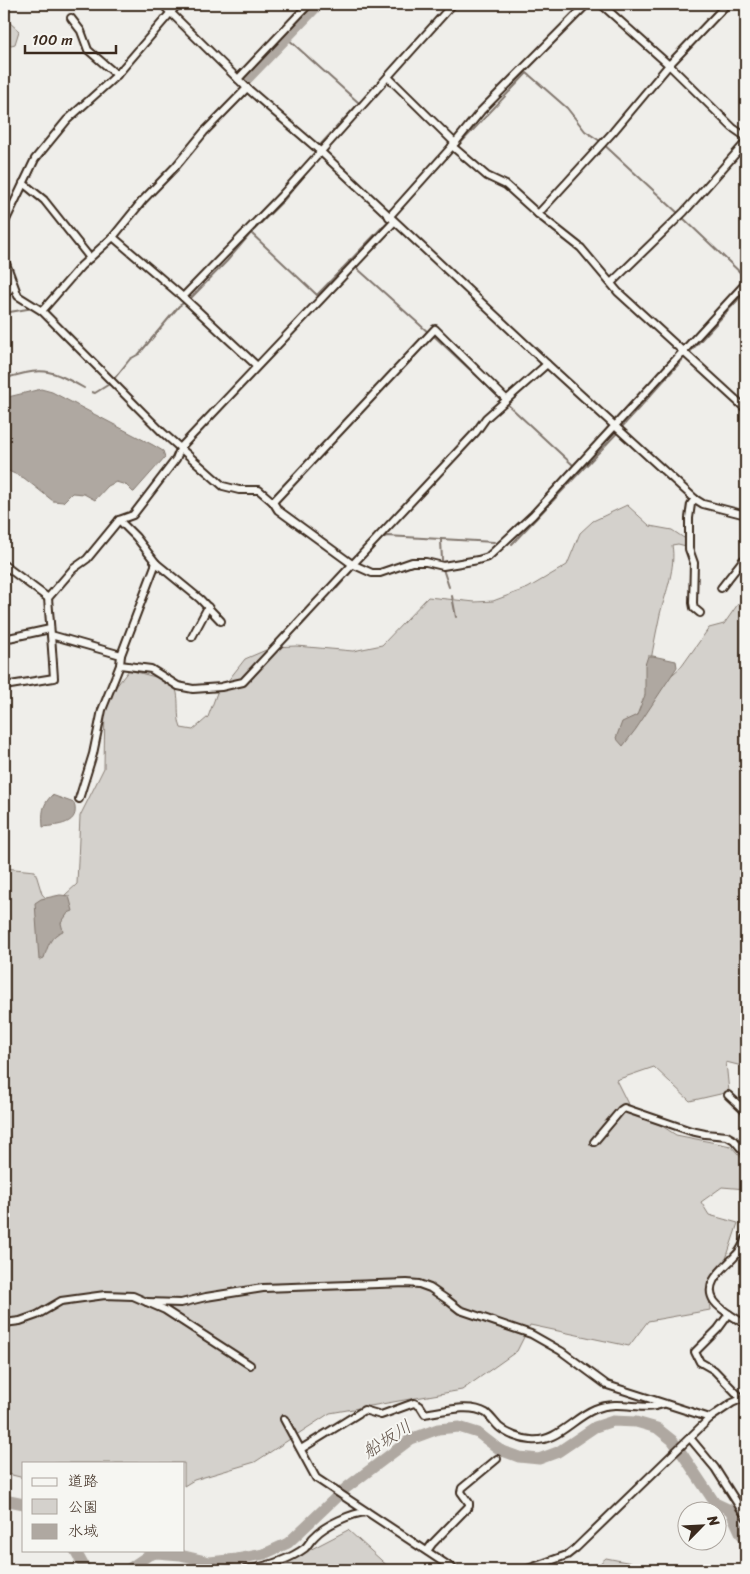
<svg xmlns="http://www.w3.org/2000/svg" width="750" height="1574" font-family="Sriracha,'Klee One',sans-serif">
	<rect width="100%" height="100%" fill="#efeeea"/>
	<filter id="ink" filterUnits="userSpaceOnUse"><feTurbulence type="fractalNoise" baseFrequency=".02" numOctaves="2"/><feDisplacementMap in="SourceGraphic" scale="10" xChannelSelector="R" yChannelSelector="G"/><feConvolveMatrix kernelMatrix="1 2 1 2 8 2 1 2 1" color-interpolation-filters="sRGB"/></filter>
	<g filter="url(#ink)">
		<g fill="#d4d1cc" stroke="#887e75">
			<path d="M8,21l11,10 -4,13 -11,3v-24z"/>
			<path d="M627,505l23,21 22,4 15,10 -1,6 -8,-2 -6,1c4,22 -6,47 -12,69 -5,24 -10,48 -13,73l10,1 25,-22 27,-38 15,-4 14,-20 8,-1v464l-20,-5 3,30 -39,9 -36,-34 -38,13 12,24 48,31 55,11 15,17v26l-24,-2 -21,15 8,13 29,8 -12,36 -18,23 2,28 -62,11 -19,25 -99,-21 -13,26 -55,39 -132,23 -75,49 -61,18 -10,6v-23h-160v15l-20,-5v-605l31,3 7,23 11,12 24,-22 3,-68 24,-48 1,-67 24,-31 30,8 17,11c4,13 0,26 5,39l12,2 15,-13 10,-27 9,-8 18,-23 28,-12 23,-1 57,5 29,-6 46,-48 47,5 18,-1 35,-13 39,-23 13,-32 13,-12z"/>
			<path d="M348,1530l44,40h-129l12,-2z"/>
			<path d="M606,1558l62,12h-76z"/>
		</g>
		<g fill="#afa8a1" stroke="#81766d">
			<path d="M41,389l11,3 101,53 10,6 2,6 -31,35h-1l-7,-7 -10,-3 -8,4 -13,14 -11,-6 -12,-1 -9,9 -10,-1 -29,-23 -20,-9v-71z"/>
			<path d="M648,656h5l23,5 1,6 -41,62 -13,17 -7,-8 6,-16 15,-7 8,-20v-30z"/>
			<path d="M52,795l22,8c7,22 -17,22 -31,24 -1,-14 -1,-22 9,-32z"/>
			<path d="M60,895l9,1 4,15 -5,2 -7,10 2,8c-13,5 -15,15 -19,27l-5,2 -4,-57 6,-4z"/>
		</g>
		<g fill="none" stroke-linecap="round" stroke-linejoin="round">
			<g stroke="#81766d" stroke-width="2">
				<path d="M287,38l72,65 -39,42v3"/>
				<path d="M457,147l70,-74 40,35 18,23 15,10 79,73"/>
				<path d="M180,156l16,-19"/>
				<path d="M393,217l60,-67"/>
				<path d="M682,217l64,61"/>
				<path d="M251,233l66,62 72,-75"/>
				<path d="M349,261l80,72"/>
				<path d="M189,300l38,-39 24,-28 33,-33 28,-34"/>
				<path d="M4,313l29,-5"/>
				<path d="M433,335l64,60"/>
				<path d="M689,353l57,-62"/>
				<path d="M4,379c37,-13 46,-10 80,9"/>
				<path d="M114,379l16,-20 9,-5 40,-48 6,-4"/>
				<path d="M92,392l3,1 16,-10"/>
				<path d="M506,403l68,63"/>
				<path d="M621,428l64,-71"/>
				<path d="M441,540l1,20"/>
				<path d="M512,544l105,-111"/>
				<path d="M359,562l23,-24 5,-2 107,6"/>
				<path d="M443,569l6,18"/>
				<path d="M334,589l3,-1 15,-17"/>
				<path d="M452,596l4,21"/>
				<path d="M314,610l13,-14"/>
				<path d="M300,627l10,-11"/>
				<path d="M4,682l19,-2"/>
			</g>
			<g stroke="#afa8a1" stroke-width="11">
				<path d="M246,80l73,-76"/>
				<path d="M4,1500l20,4"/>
				<path d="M75,1550l11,20"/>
				<path d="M127,1570l22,-15 8,-2 23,2 30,7 27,-3 27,-5 24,-11 58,-55 65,-49 27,-10 21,-2 19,6 22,17 19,7 20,2 19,-7 37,-25 18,-6 23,1 21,6 15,12 11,15 32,48 15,7 11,24 5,5"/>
			</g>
			<defs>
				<g id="minor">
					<path d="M162,4l85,84 73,63 227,213 148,135 8,5 43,11"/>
					<path d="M601,4l68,61 64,63 13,9"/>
					<path d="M71,18l10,13 7,19 29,25"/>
					<path d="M388,77l67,66"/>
					<path d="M238,79l71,-75"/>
					<path d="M452,146l35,30 19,9 32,29 43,34 37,44 128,117"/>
					<path d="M23,183l21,17 46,58"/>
					<path d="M538,214l75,-82 56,-67 58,-61"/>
					<path d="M389,217l66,-74 26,-32 106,-107"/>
					<path d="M394,222l-213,225 -5,12 -43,56 -14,5 -32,39 -14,10 -25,29 3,37 70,20 -1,10 31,4 27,17 15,3 28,-2 22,-5 233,-250 10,-14 61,-54"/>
					<path d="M4,224l31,-65 32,-39 50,-45 61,-71"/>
					<path d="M113,237l70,60 74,69"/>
					<path d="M4,258l14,38 24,15 120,121 61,54 16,4h20l14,12 5,8 74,54 20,9h8l32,-11h14l17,4 35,-6 10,-3 45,-42 213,-232"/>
					<path d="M611,283l73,-71 62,-70"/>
					<path d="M4,296l9,-11"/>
					<path d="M183,297l98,-101 172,-192"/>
					<path d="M42,311l39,-45 32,-29 30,-37 33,-34 28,-34 43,-44"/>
					<path d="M695,499l-4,5 -2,14v31l5,14 -1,40 1,5 6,5"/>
					<path d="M273,502l162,-173 71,70"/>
					<path d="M119,520l17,17 20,26 44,36 21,22"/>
					<path d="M4,565l44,33"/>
					<path d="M721,588l22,-28 3,-1"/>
					<path d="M192,637l16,-30"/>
					<path d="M4,639l46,-10"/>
					<path d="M121,655l35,-92"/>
					<path d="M4,686l50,-8 -3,-43"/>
					<path d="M79,799l14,-45 9,-44 18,-45"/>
					<path d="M728,1095l18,17"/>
					<path d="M594,1142l27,-32 3,-2 67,23 14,3 22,2 7,4 12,14"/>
					<path d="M746,1238c-3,6 -5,13 -10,17 -10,12 -34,27 -22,46 7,10 22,17 32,24"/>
					<path d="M147,1302l34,1 25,-6 57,-9 144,-5 12,1 11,4 16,11 14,11 71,24 30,17 46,34 103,33"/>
					<path d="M729,1314l-11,15 -23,23 5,10 14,8 28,29"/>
					<path d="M4,1323l16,-2 17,-6 24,-14 44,-6 28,1 32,14 85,55"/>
					<path d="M284,1419l32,59 139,92"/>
					<path d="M690,1438l25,30 31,49"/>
					<path d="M301,1449l63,-39 17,5 33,-12 6,3 5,8c18,-3 45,-11 61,-1 5,4 9,10 13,14 8,7 21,12 32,13 25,3 42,-22 64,-31 26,-10 47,3 68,-5"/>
					<path d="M427,1551l5,-7 37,-38v-3l-8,-11 1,-4 35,-29"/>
					<path d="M244,1570c20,-3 45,-10 61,-22 4,-4 6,-9 10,-12 10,-11 37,-23 52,-24"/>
					<path d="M525,1570l42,-15 9,-7 134,-130 22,-15 14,-6"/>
				</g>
			</defs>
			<use href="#minor" stroke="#3b2a1e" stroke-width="10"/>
			<use href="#minor" stroke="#f6f6f2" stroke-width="6"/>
		</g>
	</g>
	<g text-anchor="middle" stroke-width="4" stroke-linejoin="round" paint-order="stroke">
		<g font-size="18" font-style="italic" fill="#64564c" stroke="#f6f6f2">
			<text transform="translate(387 1439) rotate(-33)" y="6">船坂川</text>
		</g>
	</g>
	<rect width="750" height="1574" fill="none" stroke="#f6f6f2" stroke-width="20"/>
	<rect x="10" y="10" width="730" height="1554" fill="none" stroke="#3b2a1e" stroke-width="2" filter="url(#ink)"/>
	<rect x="22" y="1462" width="162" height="90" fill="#f6f6f2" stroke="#aba49d"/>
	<rect x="32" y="1478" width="25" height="8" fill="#f6f6f2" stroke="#aba49d"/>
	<text x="68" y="1486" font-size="15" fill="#3b2a1e">道路</text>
	<rect x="32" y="1499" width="25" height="15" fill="#d4d1cc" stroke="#aba49d"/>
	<text x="68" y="1512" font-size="15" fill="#3b2a1e">公園</text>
	<rect x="32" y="1524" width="25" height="15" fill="#afa8a1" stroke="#aba49d"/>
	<text x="68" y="1536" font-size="15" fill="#3b2a1e">水域</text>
	<g transform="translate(702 1526) rotate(66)"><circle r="24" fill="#f6f6f2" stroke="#aba49d"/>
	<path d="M0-4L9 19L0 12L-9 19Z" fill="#3b2a1e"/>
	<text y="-8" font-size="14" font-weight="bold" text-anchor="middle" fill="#3b2a1e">N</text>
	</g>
	<path d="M25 45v8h91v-8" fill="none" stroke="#3b2a1e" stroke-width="2.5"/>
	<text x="32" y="45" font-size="15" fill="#3b2a1e" stroke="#f6f6f2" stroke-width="4" paint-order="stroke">100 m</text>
</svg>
